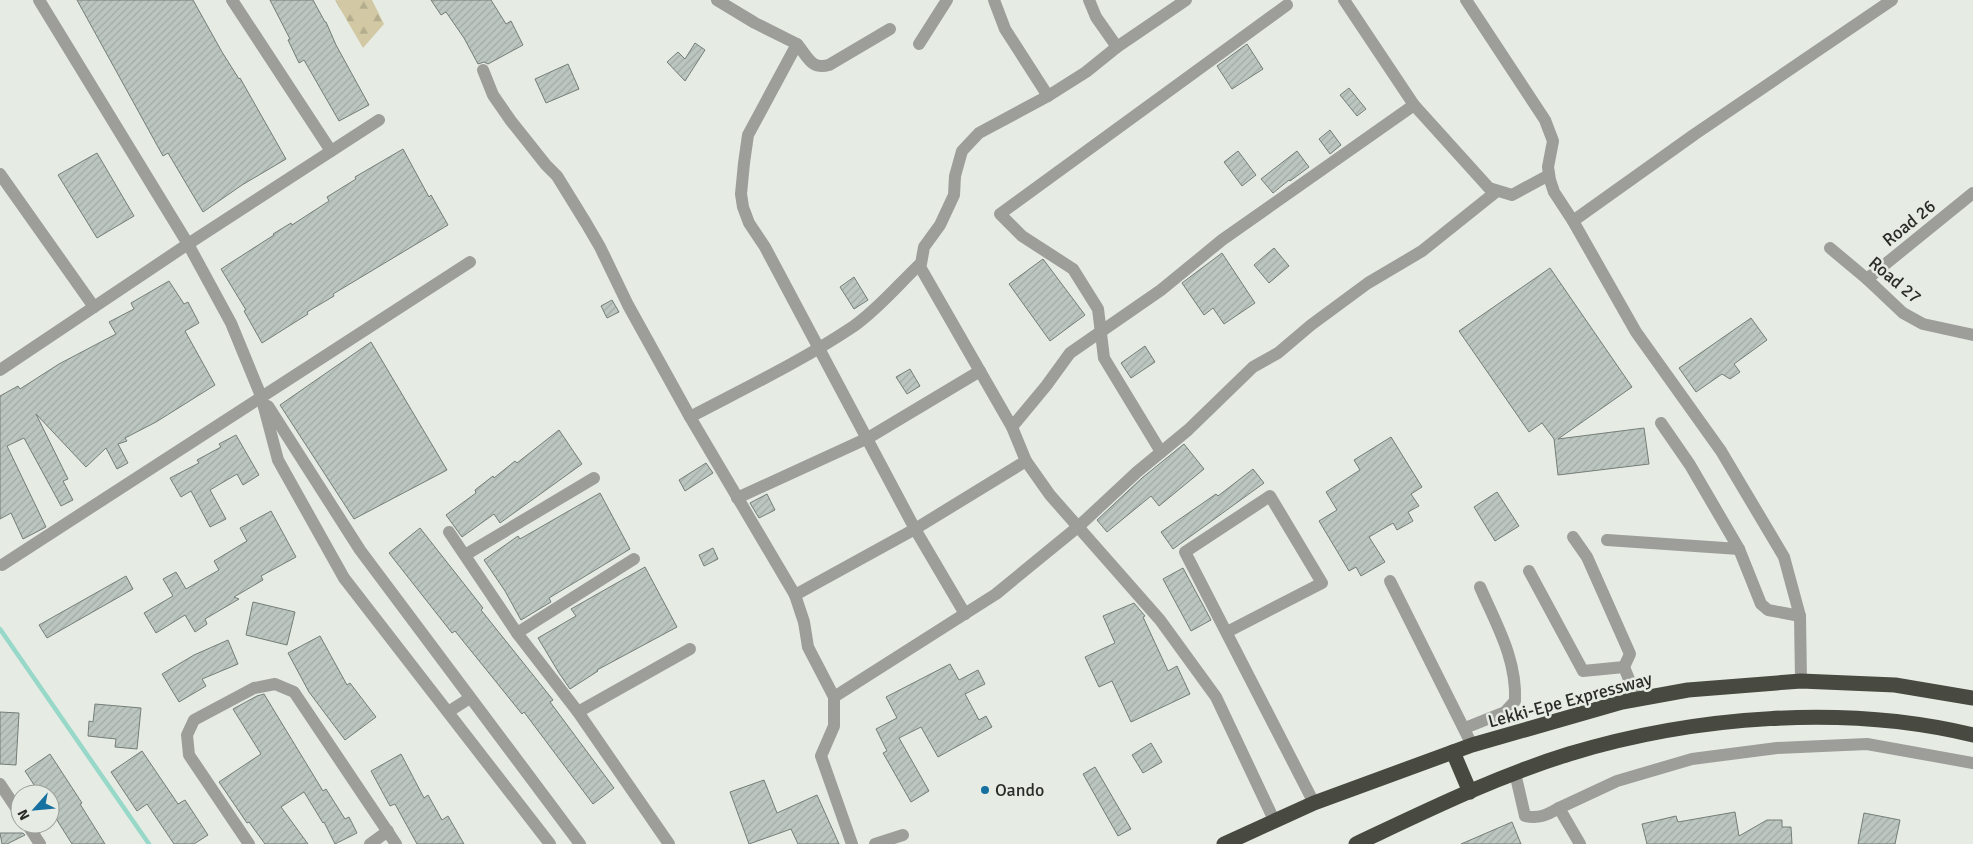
<svg xmlns="http://www.w3.org/2000/svg" width="1973" height="844" font-family="Signika,sans-serif">
	<defs>
		<pattern id="forest-firs" width="22" height="20" patternUnits="userSpaceOnUse" patternTransform="scale(1.25)"><rect width="22" height="20" fill="#d2c9a4"/><path d="M5 1l3.5 6h-7zM16 11l3.5 6h-7z" fill="#b4ad8d"/></pattern>
		<pattern id="building-hatch" width="6" height="6" patternUnits="userSpaceOnUse" patternTransform="scale(1.25)"><rect width="6" height="6" fill="#bcc6c0"/><path d="M-1 1l2-2M0 6l6-6M5 7l2-2" fill="none" stroke="#a2aaa5"/></pattern>
	</defs>
	<rect width="100%" height="100%" fill="#e6ece3"/>
	<path fill="url(#forest-firs)" d="M335,0h37l12,24 -21,24z"/>
	<g fill="none" stroke-linecap="round" stroke-linejoin="round">
		<path stroke="#98d8c8" stroke-width="4.5" d="M0,629l149,215"/>
	</g>
	<g fill="url(#building-hatch)" stroke="#757d78">
		<path d="M77,0h116l29,52 17,27 1,-1 46,81 -44,26 -39,27 -35,-59 -5,3z"/>
		<path d="M270,0h43l12,22h1l10,23 33,60 -30,16 -35,-61 -5,3 -11,-23 2,-1z"/>
		<path d="M431,0h60l15,24 5,-3 12,24 -35,19 -4,-2 -6,2 -14,-26 -18,-26 -5,3z"/>
		<path d="M695,43l10,7 -20,31 -18,-19 11,-10 7,7z"/>
		<path d="M1247,44l16,25 -31,20 -15,-23z"/>
		<path d="M568,64l11,25 -33,14 -11,-24z"/>
		<path d="M1349,88l17,21 -9,7 -17,-21z"/>
		<path d="M1330,130l11,15 -11,9 -11,-15z"/>
		<path d="M403,149l26,48 2,-2 17,30 -115,69 1,2 -27,16 1,2 -46,29 -18,-32 2,-1 -25,-41 53,-34 -1,-1 18,-11 1,2 37,-24 -2,-4 29,-18 -1,-2z"/>
		<path d="M1238,151l18,24 -14,11 -18,-24z"/>
		<path d="M1297,151l12,16 -19,14 -1,-1 -16,13 -12,-14z"/>
		<path d="M97,153l37,63 -37,22 -39,-63z"/>
		<path d="M1274,248l15,18 -20,17 -15,-18z"/>
		<path d="M1222,253l33,50 -31,21 -11,-16 -9,7 -22,-32z"/>
		<path d="M1043,259l42,56 -35,26 -41,-57z"/>
		<path d="M1550,268l82,119 -74,52 86,-11 5,36 -91,11 -4,-36 -12,-16 -13,9 -70,-101z"/>
		<path d="M854,277l14,23 -14,9 -14,-22z"/>
		<path d="M169,281l15,23 4,-2 11,21 -14,8 30,54 -59,37 -31,16 2,3 -9,3 10,19 -11,6 -11,-21 -20,19 -50,-53 32,65 -5,2 10,19 -12,6 -37,-68 -17,8 39,81 -23,12 -12,-26 -11,6v-123l18,-10 2,3 39,-25 57,-30 -7,-12 25,-13 -3,-6z"/>
		<path d="M612,300l7,12 -12,6 -6,-12z"/>
		<path d="M1751,318l16,22 -33,24 6,8 -10,7 -8,-5 -26,18 -17,-24z"/>
		<path d="M371,342l76,128 -93,49 -74,-114z"/>
		<path d="M1145,346l10,16 -24,16 -10,-15z"/>
		<path d="M910,369l10,17 -13,8 -11,-17z"/>
		<path d="M559,430l23,34 -82,59 -6,-9 -32,23 -16,-22 30,-22 -1,-3 18,-14 1,2 21,-17 2,2z"/>
		<path d="M236,435l23,40 -16,10 -6,-11 -27,16 16,29 -16,8 -19,-36 -10,6 -11,-19 29,-15 -2,-3 24,-13 -2,-3z"/>
		<path d="M1391,437l31,50 -11,7 8,12 -11,6 5,9 -16,9 -4,-7 -24,14 16,25 -24,14 -5,-9 -7,4 -30,-50 18,-11 -11,-18 34,-22 -6,-10z"/>
		<path d="M1184,444l20,25 -45,37 -8,-10 -44,36 -10,-12 45,-42z"/>
		<path d="M706,463l7,10 -28,18 -6,-11z"/>
		<path d="M1253,469l11,14 -91,66 -12,-17 55,-38 2,2z"/>
		<path d="M1497,492l22,34 -24,15 -21,-34z"/>
		<path d="M600,493l30,56 -81,49 2,4 -30,18 -16,-29 -21,-31 34,-24 2,3z"/>
		<path d="M767,494l8,16 -16,8 -9,-15z"/>
		<path d="M271,511l25,46 -35,19 2,4 -29,17 5,2 -34,20 2,5 -12,8 -10,-17 -29,18 -12,-20 29,-17 -10,-17 13,-7 10,17 33,-19 -5,-9 33,-20 -7,-13z"/>
		<path d="M420,528l63,80 -2,2 72,90 -3,2 64,86 -21,16 -69,-92 -2,2 -67,-83 -3,2 -63,-80z"/>
		<path d="M713,548l5,11 -14,7 -5,-11z"/>
		<path d="M645,567l32,60 -80,43 1,1 -28,18 -11,-16 -21,-35 38,-22 -5,-7z"/>
		<path d="M1183,568l28,52 -20,11 -28,-52z"/>
		<path d="M126,576l7,13 -86,49 -8,-13z"/>
		<path d="M253,602l42,10 -8,33 -41,-10z"/>
		<path d="M1134,603l11,13 -2,1 25,54 9,-5 13,28 -59,28 -19,-41 -13,6 -14,-30 30,-14 -12,-27z"/>
		<path d="M320,636l27,49 3,-2 26,34 -31,23 -36,-48 -21,-39z"/>
		<path d="M228,640l10,24 -36,15 4,7 -27,16 -17,-28 32,-19z"/>
		<path d="M950,664l9,16 19,-10 7,14 -20,10 14,26 7,-4 6,11 -54,30 -17,-30 -22,11 30,53 -18,11 -28,-49 4,-2 -11,-22 21,-11 -11,-21z"/>
		<path d="M264,694l59,97 3,-2 19,30 4,-2 8,16 -22,11 -11,-22 -1,1 -19,-31 -23,15 27,37h-43l-16,-22 -2,1 -28,-41 42,-28 -28,-45 24,-13z"/>
		<path d="M95,704l46,4 -4,41 -22,-2 1,-8 -28,-3 1,-15 4,1z"/>
		<path d="M0,712l19,1 -3,52 -16,-1z"/>
		<path d="M1151,743l11,19 -19,11 -11,-18z"/>
		<path d="M142,751l36,53 7,-4 23,35 -14,9h-20l-27,-40 -10,7 -26,-39z"/>
		<path d="M50,754l32,49 -2,1 25,40h-33l-22,-35v-15h-10l-15,-23z"/>
		<path d="M401,754l23,44 4,-3 14,25 6,-4 16,28h-47l-22,-40 -5,2 -19,-35z"/>
		<path d="M1095,767l36,62 -13,7 -35,-62z"/>
		<path d="M764,780l13,33 40,-18 22,49h-41l-7,-15 -42,15 -19,-52z"/>
		<path d="M1735,812l4,24 28,-16h15v7h9l1,17h-145l-5,-20 34,-8 2,6z"/>
		<path d="M1864,813l36,7 -5,24h-37z"/>
		<path d="M1512,822l9,22h-60z"/>
		<path d="M0,833h23l2,2 -18,9h-5z"/>
	</g>
	<g fill="none" stroke-linecap="round" stroke-linejoin="round">
		<g stroke="#9d9e9a" stroke-width="12">
			<path d="M39,0l149,244 43,79 30,73 17,64 66,118 206,266"/>
			<path d="M232,0l99,151"/>
			<path d="M717,0l38,23 42,21"/>
			<path d="M994,0l11,29 43,67"/>
			<path d="M1089,0l7,17 21,30"/>
			<path d="M1186,0l-69,47 -31,25 -38,24 -69,37 -17,18 -7,25 -1,19 -14,30 -16,22 -3,17 -2,1 93,162 14,34 24,34 110,125 56,77 58,123"/>
			<path d="M1344,0l70,105 75,83 23,7 37,-20"/>
			<path d="M1466,0l79,120 8,21 -5,26 2,13 4,12 19,29"/>
			<path d="M890,29l-61,36c-18,5 -21,-8 -32,-21l-49,91 -4,28 -3,31 2,13 6,16 16,24 150,282 50,85"/>
			<path d="M919,44l28,-44"/>
			<path d="M483,70l10,25 18,26 35,44 11,11 29,47 14,24 28,58 62,112 105,178 9,27 4,25 26,50 162,-103 83,-68 58,-54 51,-42 65,-63 25,-14 33,-28 57,-42 54,-32 75,-60"/>
			<path d="M0,174l94,133"/>
			<path d="M1830,248l37,31 36,34 20,11 50,11"/>
			<path d="M1867,279l106,-86"/>
			<path d="M0,370l188,-126 191,-124"/>
			<path d="M268,406l92,144 220,294"/>
			<path d="M690,417c55,-29 112,-56 164,-91 24,-17 44,-41 65,-61"/>
			<path d="M1661,423l29,42 49,84 22,55 7,6 32,6"/>
			<path d="M1012,427l34,-41 24,-33 91,-63 61,-50 192,-135"/>
			<path d="M1161,452l-57,-94 -6,-49 -25,-40 -51,-33 -22,-22 287,-209"/>
			<path d="M737,498l131,-60 112,-67"/>
			<path d="M449,532l68,101 61,79 91,132"/>
			<path d="M1573,537l14,20 43,97 -6,13"/>
			<path d="M1607,540l132,9"/>
			<path d="M465,555l129,-77"/>
			<path d="M2,565l468,-303"/>
			<path d="M1529,571l54,100 41,-4 13,32"/>
			<path d="M1390,581l82,164"/>
			<path d="M795,595l120,-66 111,-68"/>
			<path d="M1227,632l95,-49 -52,-87 -85,56 129,251"/>
			<path d="M517,633l117,-74"/>
			<path d="M1801,681l-1,-65 -16,-59 -63,-106 -85,-119 -63,-111 122,-87 197,-134"/>
			<path d="M834,697v29l-13,30 31,88"/>
			<path d="M448,712l22,-14"/>
			<path d="M578,712l112,-63"/>
			<path d="M1465,728l40,-16 10,-11c2,-42 -19,-77 -35,-114"/>
			<path d="M1515,773l10,43c14,3 22,-1 34,-8l21,36"/>
			<path d="M0,784l20,30"/>
			<path d="M1559,808l58,-27 75,-22 85,-11 90,-4 106,19"/>
			<path d="M27,824l13,20"/>
			<path d="M249,844l-60,-89 -2,-20 7,-15 60,-32 21,-4 19,8 102,152"/>
			<path d="M370,844l18,-13"/>
			<path d="M875,844l28,-9"/>
		</g>
		<g stroke="#484a41" stroke-width="15">
			<path d="M1453,752l17,40"/>
			<path d="M1224,844l90,-41 158,-58 150,-43 66,-12 113,-9 94,4 78,13"/>
			<path d="M1356,844c70,-33 139,-67 213,-90 125,-38 276,-50 404,-19"/>
		</g>
	</g>
	<circle fill="#1771a0" stroke="#e6ece3" stroke-width="2" cx="985" cy="790" r="5"/>
	<g text-anchor="middle" stroke-width="5" stroke-linejoin="round" paint-order="stroke">
		<g font-size="18" fill="#2a2c29" stroke="#e6ece3">
			<text transform="translate(1909 223) rotate(-39)" y="6">Road 26</text>
			<text transform="translate(1895 280) rotate(40)" y="6">Road 27</text>
			<text transform="translate(1570 700) rotate(-15)" y="6">Lekki-Epe Expressway</text>
		</g>
		<g font-size="18" fill="#2a2c29" stroke="#e6ece3" text-anchor="start">
			<text x="995" y="796">Oando</text>
		</g>
	</g>
	<g transform="translate(35 809) rotate(243)"><circle r="24" fill="#e6ece3" stroke="#9b9f99"/>
	<path d="M0-4L9 19L0 12L-9 19Z" fill="#1771a0"/>
	<text y="-8" font-size="14" font-weight="bold" text-anchor="middle" fill="#2a2c29">N</text>
	</g>
</svg>
